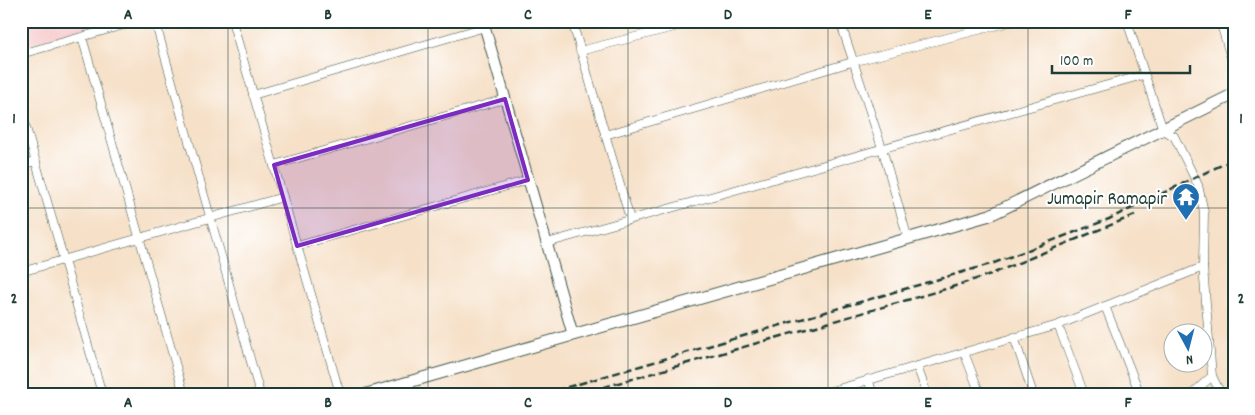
<svg xmlns="http://www.w3.org/2000/svg" width="1255" height="415" font-family="Dekko,sans-serif">
	<rect width="100%" height="100%" fill="#fff"/>
	<filter id="ink" filterUnits="userSpaceOnUse"><feTurbulence type="fractalNoise" baseFrequency=".02" numOctaves="2"/><feDisplacementMap in="SourceGraphic" scale="10" xChannelSelector="R" yChannelSelector="G"/><feConvolveMatrix kernelMatrix="1 2 1 2 8 2 1 2 1" color-interpolation-filters="sRGB"/></filter>
	<filter id="wash" filterUnits="userSpaceOnUse"><feTurbulence type="fractalNoise" baseFrequency=".0096" numOctaves="4" result="noise"/><feDisplacementMap in="SourceGraphic" scale="20" xChannelSelector="R" yChannelSelector="G"/><feGaussianBlur stdDeviation="1.12" result="paint"/><feColorMatrix in="noise" values="0 0 0 0 0 0 0 0 0 0 0 0 0 0 0 0 0 1.4 0 .05"/><feComposite in="paint" operator="in"/></filter>
	<g filter="url(#wash)">
		<rect width="100%" height="100%" fill="#f6e0c7"/>
		<path fill="#f7cfd1" d="M21,21h87v1l-87,24z"/>
	</g>
	<g filter="url(#ink)">
		<g fill="none" stroke-linecap="round" stroke-linejoin="round">
			<defs>
				<g id="minor">
					<path d="M155,21l105,373"/>
					<path d="M232,21l108,373"/>
					<path d="M572,21l58,198"/>
					<path d="M840,21l42,127 26,91"/>
					<path d="M1127,21l36,109 11,6 24,49 6,27 -1,55 9,109 8,16 4,2"/>
					<path d="M1220,21l14,47"/>
					<path d="M82,37l102,357"/>
					<path d="M580,51l118,-30"/>
					<path d="M21,54l117,-33"/>
					<path d="M253,95l232,-68"/>
					<path d="M21,110l81,284"/>
					<path d="M605,135l247,-73 162,-41"/>
					<path d="M21,165l15,-4"/>
					<path d="M274,165l231,-66"/>
					<path d="M547,243l596,-168"/>
					<path d="M297,246l231,-66"/>
					<path d="M21,272l262,-75"/>
					<path d="M1105,306l35,88"/>
					<path d="M1058,325l26,69"/>
					<path d="M1014,337l19,57"/>
					<path d="M964,352l16,42"/>
					<path d="M917,366l10,28"/>
					<path d="M868,379l5,15"/>
					<path d="M821,394l237,-69 145,-58"/>
					<path d="M1192,394l20,-18"/>
				</g>
				<path id="tertiary" d="M483,21l90,314"/>
				<path id="secondary" d="M367,394l623,-179 244,-121"/>
			</defs>
			<use href="#minor" stroke="#3f554a" stroke-width="9"/>
			<use href="#tertiary" stroke="#3f554a" stroke-width="12"/>
			<use href="#secondary" stroke="#3f554a" stroke-width="13"/>
			<use href="#minor" stroke="#fff" stroke-width="8"/>
			<use href="#tertiary" stroke="#fff" stroke-width="10"/>
			<use href="#secondary" stroke="#fff" stroke-width="11"/>
			<g stroke="#1f3d34" stroke-width="2.5" stroke-dasharray="8 4" stroke-linecap="butt">
				<path d="M544,394l450,-131 115,-44 125,-60"/>
				<path d="M580,394l369,-106 45,-15 141,-58"/>
			</g>
		</g>
	</g>
	<path fill="#7b2cbf" fill-opacity="0.2" stroke="#7b2cbf" stroke-width="4" stroke-linejoin="round" d="M505,99l23,81 -231,66 -23,-81z"/>
	<path fill="none" stroke="#1f3d34" stroke-width="1" stroke-opacity="0.55" d="M228,21v373M428,21v373M628,21v373M828,21v373M1028,21v373M21,208h1213"/>
	<defs>
		<symbol id="temple-pin" viewBox="-11 -11 22 30"><path d="M0 17L-7.5 6A9.5 9.5 0 1 1 7.5 6Z" fill="#1f6fb2" stroke="#fff"/><path d="M0-6L5-2H3V0L6.5 2.5H4V6H1.5V3h-3V6H-4V2.5H-6.5L-3 0V-2H-5Z" fill="#fff"/></symbol>
	</defs>
	<g fill-rule="evenodd">
		<use href="#temple-pin" x="1170" y="181" width="32" height="43"/>
	</g>
	<g text-anchor="middle" stroke-width="4" stroke-linejoin="round" paint-order="stroke">
		<g font-size="19" fill="#1f3d34" stroke="#fff" text-anchor="end">
			<text x="1167" y="204">Jumapir Ramapir</text>
		</g>
	</g>
	<rect width="1255" height="415" fill="none" stroke="#fff" stroke-width="55"/>
	<g transform="translate(1188 348) rotate(173)"><circle r="24" fill="#ffffff" stroke="#a5b1ae"/>
	<path d="M0-4L9 19L0 12L-9 19Z" fill="#1f6fb2"/>
	<text y="-8" font-size="14" font-weight="bold" text-anchor="middle" fill="#1f3d34">N</text>
	</g>
	<path d="M1052 65v8h138v-8" fill="none" stroke="#1f3d34" stroke-width="2.5"/>
	<text x="1060" y="65" font-size="15" fill="#1f3d34" stroke="#ffffff" stroke-width="4" paint-order="stroke">100 m</text>
	<rect x="28" y="28" width="1200" height="360" fill="none" stroke="#1f3d34" stroke-width="2"/>
	<g font-size="16" text-anchor="middle" font-weight="bold" fill="#1f3d34">
		<text x="128" y="19">A</text>
		<text x="328" y="19">B</text>
		<text x="528" y="19">C</text>
		<text x="728" y="19">D</text>
		<text x="928" y="19">E</text>
		<text x="1128" y="19">F</text>
		<text x="14" y="123">1</text>
		<text x="1241" y="123">1</text>
		<text x="14" y="303">2</text>
		<text x="1241" y="303">2</text>
		<text x="128" y="407">A</text>
		<text x="328" y="407">B</text>
		<text x="528" y="407">C</text>
		<text x="728" y="407">D</text>
		<text x="928" y="407">E</text>
		<text x="1128" y="407">F</text>
	</g>
</svg>
